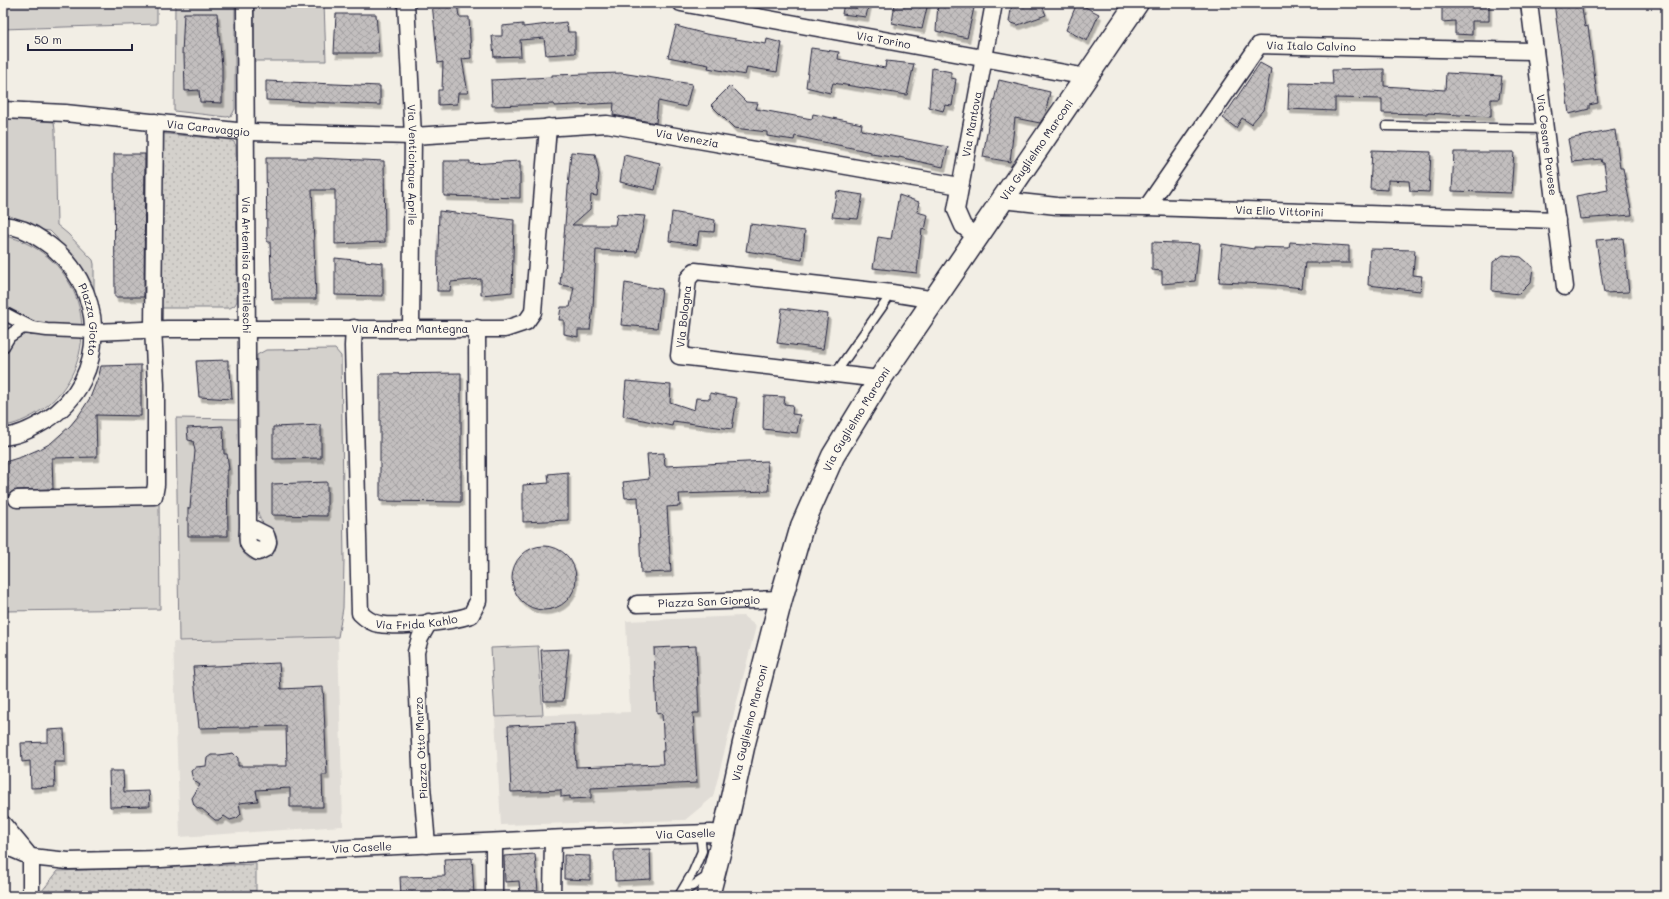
<svg xmlns="http://www.w3.org/2000/svg" width="1669" height="899" font-family="Mali,sans-serif">
	<defs>
		<pattern id="park-dots" width="8" height="8" patternUnits="userSpaceOnUse"><rect width="8" height="8" fill="#d4d1cc"/><path d="M2 2h.1M6 6h.1" fill="none" stroke="#b6b3b0" stroke-width="1.8" stroke-linecap="round"/></pattern>
		<pattern id="building-cross-hatch" width="8" height="8" patternUnits="userSpaceOnUse"><rect width="8" height="8" fill="#c2bebe"/><path d="M0 0l8 8M0 8l8-8" fill="none" stroke="#a6a3a4"/></pattern>
		<filter id="shadow"><feDropShadow dx="2.5" dy="4.5" stdDeviation="0" flood-color="#0004"/></filter>
	</defs>
	<rect width="100%" height="100%" fill="#f2eee5"/>
	<filter id="ink" filterUnits="userSpaceOnUse"><feTurbulence type="fractalNoise" baseFrequency=".025" numOctaves="2"/><feDisplacementMap in="SourceGraphic" scale="8" xChannelSelector="R" yChannelSelector="G"/><feConvolveMatrix kernelMatrix="1 2 1 2 8 2 1 2 1" color-interpolation-filters="sRGB"/></filter>
	<g filter="url(#ink)">
		<g fill="#e0dcd6">
			<path d="M743,616l13,10 -43,171 -28,23 -184,5 -6,-108 135,-5 -4,-91z"/>
			<path d="M338,637l5,189 -163,11 -7,-195z"/>
		</g>
		<g fill="#d4d1cc" stroke="#7b7a84">
			<path d="M3,3h154v21l-154,5z"/>
			<path d="M175,3h60v106l-3,6 -5,2 -53,-6z"/>
			<path d="M254,3h70l2,58h-72z"/>
			<path d="M3,118l51,4 1,8 2,95 11,9 25,26 1,4v28l-14,-28 -20,-20 -3,-6 -7,-7 -8,-1 -19,-9 -20,-4z"/>
			<path d="M3,236c12,1 24,7 34,13 60,38 60,126 0,164 -10,6 -22,12 -34,13z"/>
			<path d="M335,349l6,7 3,204 -1,48 -5,29 -159,4 -3,-223 62,1 2,128c3,6 7,11 13,13 12,4 26,-9 24,-21 -1,-9 -9,-11 -14,-16 -4,-4 -4,-9 -6,-14v-154l9,-5z"/>
			<path d="M159,500l1,109 -157,2v-108z"/>
			<path d="M538,646l5,69 -48,2 -4,-69z"/>
		</g>
		<g fill="url(#park-dots)" stroke="#7b7a84">
			<path d="M157,133l73,7 4,2 2,4 1,155 -2,4 -5,3h-72z"/>
			<path d="M256,864v27l-218,5 20,-25z"/>
		</g>
		<g fill="url(#building-cross-hatch)" stroke="#22223b" filter="url(#shadow)">
			<path d="M432,3h25l2,14h10l2,41 -9,1 6,34h-10l-1,11 -19,1v-15h4l1,-28 -5,1z"/>
			<path d="M844,3h25l-3,14 -24,-3z"/>
			<path d="M895,3h33l-6,26 -30,-6z"/>
			<path d="M938,3h16l20,5 -7,30 -31,-7z"/>
			<path d="M1012,3h29l5,12 -28,10 -9,-3z"/>
			<path d="M1077,3l22,11 -12,27 -21,-11z"/>
			<path d="M1442,3h47v18h-17v14l-17,-1v-13l-13,1z"/>
			<path d="M1554,3h27l4,24 3,-1 10,77 -9,2v4l-20,5z"/>
			<path d="M184,13h33l5,53v37l-22,-1 -1,-12 -14,1 -1,-37h-2z"/>
			<path d="M336,14h40l3,39h-45z"/>
			<path d="M566,22l2,10h7v21l-29,2 -2,-17 -24,2 1,16 -27,1 -2,-21h10v-10l21,-2v3z"/>
			<path d="M676,26l30,8 60,10 1,-5 15,4 -5,29 -30,-5 -2,8 -37,-7 1,-3 -41,-8z"/>
			<path d="M811,48l28,4 -1,7 47,9 1,-7 28,3 -7,31 -74,-12 -3,10 -24,-6z"/>
			<path d="M1260,63l11,6 -8,41 -12,14 -9,-6 -6,10 -13,-10z"/>
			<path d="M932,68l19,4v6l5,1 -4,27 -7,-1 -2,6 -14,-4z"/>
			<path d="M1384,69v17l61,4 1,-17 56,3 -3,23h-8v18l-63,-4v1l-46,-1v-14l-47,-1v13l-47,-2 1,-26 44,1 -1,-14z"/>
			<path d="M621,73l71,11 -6,23 -28,-6 -2,22 -43,-8 1,-12 -60,3v-2l-62,2 -1,-26 61,-3v-2z"/>
			<path d="M999,80l51,12 -5,23 -5,8 -25,-5 -5,44 -27,-5 5,-31z"/>
			<path d="M266,81l114,5v19l-114,-5z"/>
			<path d="M730,86l16,16 12,1 -2,6 56,10 1,-5 49,10 -1,6 87,17 -5,20 -44,-10v1l-28,-4v-2l-76,-16 -1,4 -27,-4v-4l-33,-4 -23,-23z"/>
			<path d="M1615,130l5,38h3l9,47 -52,4 -4,-23 32,-6 -4,-27h-2l-1,-4 -29,3 -4,-23z"/>
			<path d="M1372,150l59,2 -2,40 -19,-1 -1,-10 -21,-1v10l-18,-1z"/>
			<path d="M571,152l24,2 4,20 -2,22 -6,-1 -1,14 -18,16h43l2,-11 28,2 -8,36 -41,-2 -3,57 -3,23h-12v7l-14,-3v-14h-5l2,-13h9l4,-20 -14,-2z"/>
			<path d="M1454,152h60l-3,41 -59,-2z"/>
			<path d="M114,154h31l-1,143h-29z"/>
			<path d="M624,155l36,8 -5,27 -35,-8z"/>
			<path d="M266,158h51l67,3 1,81 -50,2v-54h-23l4,109h-44l-2,-57h-3z"/>
			<path d="M444,161h26v3l50,-3v37l-76,-2z"/>
			<path d="M837,191l26,4 -5,24 -26,-2z"/>
			<path d="M899,195l20,7 -2,10 11,3 -3,15 -3,-1 -5,44 -44,-5 5,-31 13,2z"/>
			<path d="M439,211l75,9 -2,72 -31,3v-16l-30,3 -1,9h-13z"/>
			<path d="M672,212l43,8 -1,12 -15,-1 -2,14 -28,-4z"/>
			<path d="M750,224l55,7 -3,29 -56,-9z"/>
			<path d="M1623,238l6,54 -25,1 -8,-53z"/>
			<path d="M1152,242l47,2 -4,37 -33,3v-13l-10,-1z"/>
			<path d="M1290,242l59,4v17h-44l-3,25 -35,-4 -48,-2 3,-38 32,5v-2l35,1z"/>
			<path d="M1370,249l45,1 -2,25 9,1 -2,15 -52,-6z"/>
			<path d="M1503,255l18,2 12,10 -2,15 -12,12 -27,-3 1,-29z"/>
			<path d="M335,258l48,5v33l-48,-1z"/>
			<path d="M625,283l37,6 -5,39 -36,-3z"/>
			<path d="M782,308l46,6 -5,35 -46,-6z"/>
			<path d="M228,360v9h2l2,30 -33,-2 -3,-36z"/>
			<path d="M141,365v51l-45,-1 1,42 -45,1 1,31 -36,1 -11,6 -1,-34 16,-5 21,-9 9,-5 19,-17 9,-11 11,-17 9,-23 2,-9z"/>
			<path d="M461,373v129l-81,-1v-127z"/>
			<path d="M626,381l45,4 -1,17 24,8 2,-12 14,1v-6l27,5 -5,31 -59,-8 -1,5 -49,-10z"/>
			<path d="M764,396l21,1 -1,7 9,1 -1,9 8,1 -3,18 -34,-4z"/>
			<path d="M321,425v33l-48,1v-32z"/>
			<path d="M223,426l1,28h3l2,16h-2l1,66h-40v-28h2l5,-57 -2,-10 -5,-1 -1,-12z"/>
			<path d="M664,453l1,13 102,-5 2,30 -90,3 1,12 -13,1 4,65 -30,1 -3,-76 -13,1 -2,-16 26,-3 -2,-25z"/>
			<path d="M568,472v48l-45,2v-37l26,-2 -1,-9z"/>
			<path d="M327,482v34l-55,-1v-31z"/>
			<circle cx="544" cy="578" r="32"/>
			<path d="M696,646l3,67h-6l4,70 -106,5v10l-21,1v-3l-9,1v-7l-50,2 -3,-66 66,-3 2,44 87,-3 -1,-13h2l-2,-38 -5,1 -3,-66z"/>
			<path d="M569,649l-6,52h-19l-3,-51z"/>
			<path d="M279,663l2,26 42,-2 4,88h-5l1,32h-33v-19l-34,2 2,11 -19,2 2,11 -4,4 -7,2 -6,-4 -4,4h-5l-13,-11h-3l-5,-4 -2,-7 8,-13 -7,-5 -2,-9 5,-4 10,-1 1,-8 4,-3h8l14,-2 5,5v8h49l-1,-40 -87,2 -6,-61z"/>
			<path d="M64,729l1,33h-11l1,25 -24,1 -1,-27 -8,1 -1,-19 27,-1v-12z"/>
			<path d="M109,771h14l1,21 25,-1 1,15 -40,1z"/>
			<path d="M650,849l1,30 -36,2 -1,-31z"/>
			<path d="M535,854l3,38 -18,1 -1,-12 -14,1 -1,-26z"/>
			<path d="M564,855l26,1v24l-26,-1z"/>
			<path d="M472,858l2,38h-73l-1,-19 45,-1 -1,-17z"/>
		</g>
		<g fill="none" stroke-linecap="round" stroke-linejoin="round">
			<defs>
				<g id="service">
					<path d="M1386,126l159,3"/>
					<path d="M835,374l57,-81"/>
					<path d="M682,893l27,-18"/>
					<path d="M680,894l13,-22 9,-21 -2,-18"/>
				</g>
				<g id="pedestrian">
					<path d="M3,313l29,15"/>
					<path d="M3,346l6,-10 14,-9 24,3 47,2"/>
				</g>
				<g id="minor">
					<path id="s1" d="M245,3l3,523c0,15 -4,18 10,26l8,-4 2,-6 -2,-7 -18,-9"/>
					<path id="s2" d="M406,3l7,133 -2,192"/>
					<path id="s3" d="M681,3l406,74"/>
					<path id="s4" d="M1529,3l36,284"/>
					<path id="s5" d="M3,110l62,3 181,19 167,4 194,-12 353,62"/>
					<path id="s6" d="M1002,200l55,6 90,1 410,13"/>
					<path id="s7" d="M1147,207l112,-162 276,6"/>
					<path id="s8" d="M3,225c14,1 28,7 39,15 65,41 71,139 3,181 -13,8 -27,15 -42,16"/>
					<path id="s9" d="M977,238l-14,-12 -7,-16 38,-207"/>
					<path id="s10" d="M354,328l-1,18 7,267c5,5 12,10 19,11 22,4 71,-2 92,-9l7,-14 -1,-273"/>
					<path id="s11" d="M94,332l73,-3h338l21,-7 7,-10 15,-185"/>
					<path id="s12" d="M880,379l-201,-23 9,-77 7,-8 197,22 43,7"/>
					<path d="M17,499l137,-3 2,-11v-101l-3,-55 2,-207"/>
					<path id="s13" d="M637,604l144,-5"/>
					<path d="M3,824l24,29"/>
					<path d="M494,842v54"/>
					<path id="s14" d="M3,845l28,12 37,4 93,-2 108,-7 318,-15 124,-4 13,1"/>
					<path d="M427,845l-5,-59 -6,-134 4,-14 9,-16"/>
					<path d="M31,857v39"/>
					<path d="M552,896l1,-57"/>
				</g>
				<g id="secondary">
					<path id="s15" d="M708,896l16,-62 20,-91 37,-144 21,-73 31,-70 47,-77 257,-376"/>
				</g>
			</defs>
			<use href="#service" stroke="#22223b" stroke-width="11"/>
			<use href="#pedestrian" stroke="#22223b" stroke-width="15"/>
			<use href="#minor" stroke="#22223b" stroke-width="19"/>
			<use href="#secondary" stroke="#22223b" stroke-width="25"/>
			<use href="#service" stroke="#fbf7ec" stroke-width="8"/>
			<use href="#pedestrian" stroke="#fbf7ec" stroke-width="12"/>
			<use href="#minor" stroke="#fbf7ec" stroke-width="16"/>
			<use href="#secondary" stroke="#fbf7ec" stroke-width="22"/>
		</g>
	</g>
	<g text-anchor="middle" stroke-width="3" stroke-linejoin="round" paint-order="stroke">
		<g font-size="11" fill="#22223b" stroke="#fbf7ec">
			<text dy="4" stroke="none"><textPath href="#s3" startOffset="206">Via Torino</textPath></text>
			<text dy="4" stroke="none"><textPath href="#s7" startOffset="249">Via Italo Calvino</textPath></text>
			<text dy="4" stroke="none"><textPath href="#s9" startOffset="123">Via Mantova</textPath></text>
			<text dy="4" stroke="none"><textPath href="#s5" startOffset="206">Via Caravaggio</textPath></text>
			<text dy="4" stroke="none"><textPath href="#s5" startOffset="687">Via Venezia</textPath></text>
			<text dy="4" stroke="none"><textPath href="#s4" startOffset="143">Via Cesare Pavese</textPath></text>
			<text dy="4" stroke="none"><textPath href="#s15" startOffset="826">Via Guglielmo Marconi</textPath></text>
			<text dy="4" stroke="none"><textPath href="#s2" startOffset="162">Via Venticinque Aprile</textPath></text>
			<text dy="4" stroke="none"><textPath href="#s6" startOffset="278">Via Elio Vittorini</textPath></text>
			<text dy="4" stroke="none"><textPath href="#s1" startOffset="262">Via Artemisia Gentileschi</textPath></text>
			<text dy="4" stroke="none"><textPath href="#s12" startOffset="242">Via Bologna</textPath></text>
			<text dy="4" stroke="none"><textPath href="#s8" startOffset="139">Piazza Giotto</textPath></text>
			<text dy="4" stroke="none"><textPath href="#s11" startOffset="316">Via Andrea Mantegna</textPath></text>
			<text dy="4" stroke="none"><textPath href="#s15" startOffset="502">Via Guglielmo Marconi</textPath></text>
			<text dy="4" stroke="none"><textPath href="#s13" startOffset="72">Piazza San Giorgio</textPath></text>
			<text dy="4" stroke="none"><textPath href="#s10" startOffset="345">Via Frida Kahlo</textPath></text>
			<text dy="4" stroke="none"><textPath href="#s15" startOffset="178">Via Guglielmo Marconi</textPath></text>
			<text transform="translate(421 748) rotate(-93)" y="4">Piazza Otto Marzo</text>
			<text dy="4" stroke="none"><textPath href="#s14" startOffset="686">Via Caselle</textPath></text>
			<text dy="4" stroke="none"><textPath href="#s14" startOffset="362">Via Caselle</textPath></text>
		</g>
	</g>
	<rect width="1669" height="899" fill="none" stroke="#fbf7ec" stroke-width="16"/>
	<rect x="8" y="8" width="1653" height="883" fill="none" stroke="#22223b" stroke-width="1.5" filter="url(#ink)"/>
	<path d="M28 44v6h104v-6" fill="none" stroke="#22223b" stroke-width="2"/>
	<text x="34" y="44" font-size="12" fill="#22223b" stroke="#fbf7ec" stroke-width="3" paint-order="stroke">50 m</text>
</svg>
